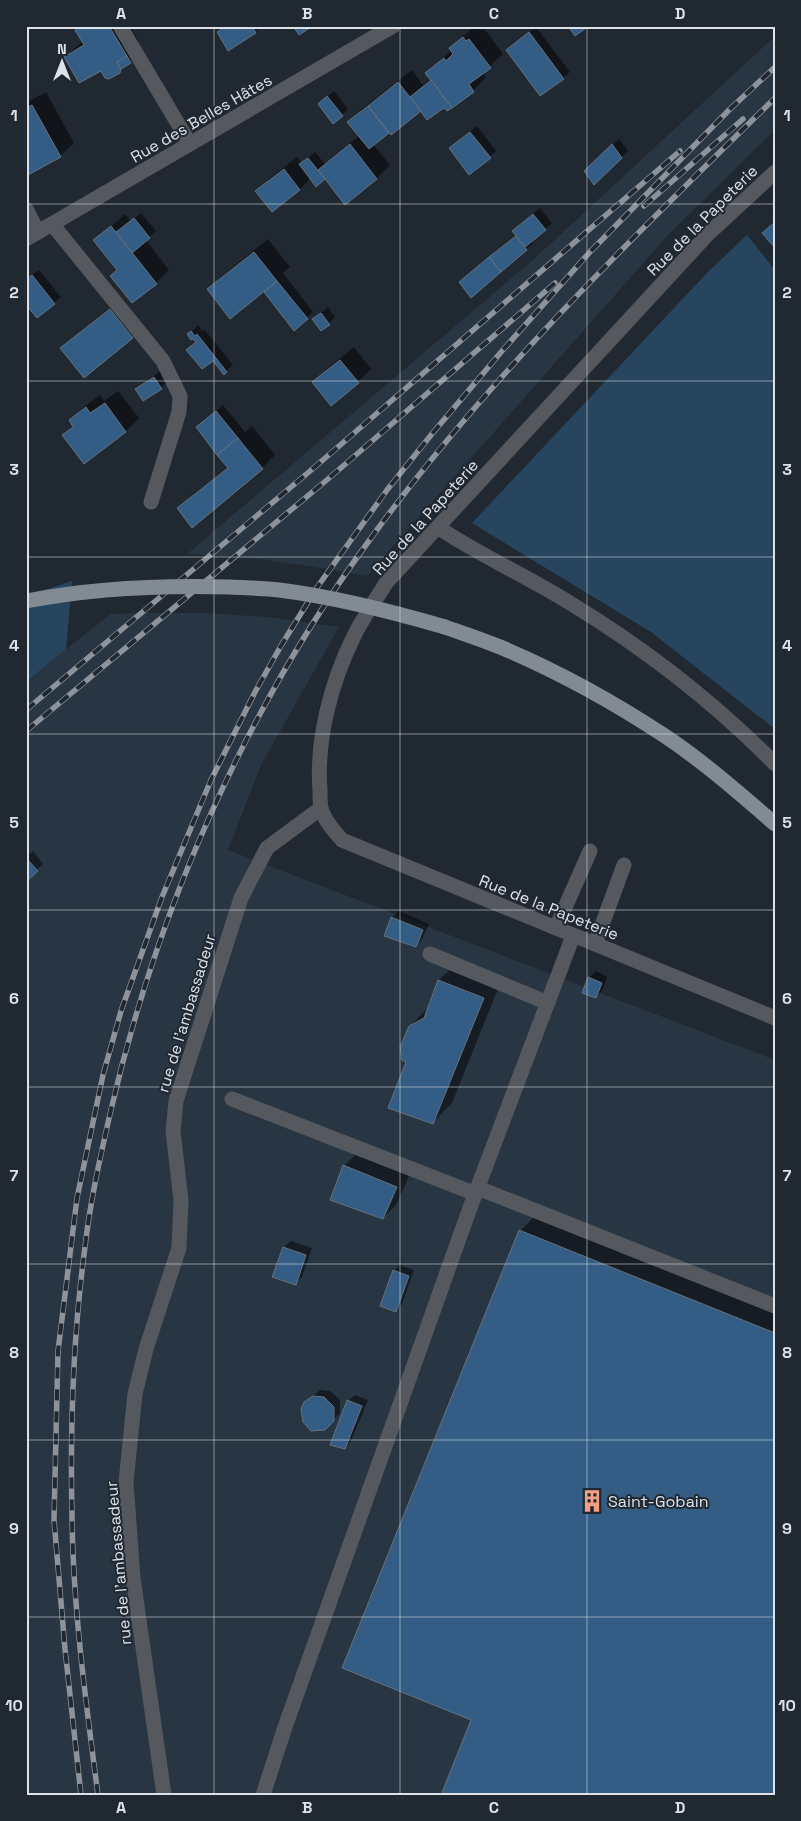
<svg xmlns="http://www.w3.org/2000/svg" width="801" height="1821" font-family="'Space Grotesk',sans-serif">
	<rect width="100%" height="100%" fill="#202932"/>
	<g fill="#283543">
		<path d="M775,36v94l-108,106 -300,340 -52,-9 -56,-8 -72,-5 347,-295z"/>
		<path d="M138,613h65l66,4 70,10 -78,138 -33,85 547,210v735h-749v-1113l40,-33 45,-35z"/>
	</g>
	<g fill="#284560">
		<path d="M747,235l28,35v459l-124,-97 -179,-109 236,-251z"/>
		<path d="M72,581l-6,68 -40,33v-86z"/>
	</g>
	<g fill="#0007">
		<path d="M81,26h49l9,16 -7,6 5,8 -18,16 -18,-3 -36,-12 18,-16 -6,-11z"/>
		<path d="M225,26h36l-6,6 -36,1z"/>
		<path d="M476,26l4,3 3,-2 20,27 -20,18 3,5 -13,14 -29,15 -23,4 -48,34 17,21 -13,13 -32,25 -19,-25h-15l-12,12 -42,1 13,-13 27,-21 5,6 13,-11 10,12 35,-29 -11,-13 13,-13 50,-39 11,15 8,-7 -4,-5 25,-23 -1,-1 13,-14z"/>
		<path d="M536,27l34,45 -29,23 -27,-51z"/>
		<path d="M334,91l14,18 -6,6 -16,-17z"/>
		<path d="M46,92l28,51 -14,13 -34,19v-72z"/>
		<path d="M477,126l19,25 -6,6 -33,-15z"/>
		<path d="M619,139l9,12 -34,32 -8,-12z"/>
		<path d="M540,208l12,15 -21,18 2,2 -7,6 -59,27 50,-41 3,-11z"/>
		<path d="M141,213l15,18 -10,9 23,30 -13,13 -24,18 -14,-31 -23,-29 30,-27 6,7z"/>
		<path d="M268,239l22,28 -7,6 30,39 -6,6 -39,-31 -60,2 14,-13z"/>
		<path d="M39,270l22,27 -24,20 -11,-37z"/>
		<path d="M117,303l22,28 -55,45 -16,-34z"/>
		<path d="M328,307l7,10 -6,7 -15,-5z"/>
		<path d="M198,325l4,6 2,-2 29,36 -9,8 -27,-31 -8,-7z"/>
		<path d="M354,347l17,22 -13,13 -44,1 13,-14z"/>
		<path d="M161,371l6,11 -6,6 -24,1 6,-6z"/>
		<path d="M118,391l21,27 -13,13 -42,32 -21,-28 11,-10 -4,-5 14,-13 16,-12 4,6z"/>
		<path d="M223,405l22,27 7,-6 23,29 -13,13 -83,41 13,-14 37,-28 -32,-40z"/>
		<path d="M33,851l10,13 -17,16v-24z"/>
		<path d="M399,911l30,13 -7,15 -6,7 -30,-10 6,-19z"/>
		<path d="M459,961l43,18 -50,124 -19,19 -25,-61 2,-35 19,-19 10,-27z"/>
		<path d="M596,971l11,6 -5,14 -6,6 -7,-19z"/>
		<path d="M357,1153l53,21 -14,31 -13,13 -39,-52z"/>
		<path d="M539,1212l236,94v489l-302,-76 47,-488z"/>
		<path d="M291,1241l21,7 -10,29 -7,6 -21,-7 10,-29z"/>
		<path d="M400,1265l14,5 -12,34 -7,6 -1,-39z"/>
		<path d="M320,1390l10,1 10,9v13l-15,16 -20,-26z"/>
		<path d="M355,1395l13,5 -17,41 -7,7 4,-47z"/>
	</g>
	<g fill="#335d85" stroke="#67717b">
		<path d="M82,26h27l18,30 -10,6 4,7 -1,4 -11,6 -4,-1 -4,-7 -22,12 -15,-26 20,-12 -9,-15z"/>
		<path d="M227,26h25l4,7 -28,18 -11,-19z"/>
		<path d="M293,26h20l-14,9z"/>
		<path d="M568,26h21l-14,10z"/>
		<path d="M529,32l35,47 -24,17 -34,-46z"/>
		<path d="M463,37l3,4 3,-2 22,29 -22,16 5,8 -22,16 -27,-35 19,-15 2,3 7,-7 -4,-6z"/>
		<path d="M127,56l4,7 -10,6 -4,-7z"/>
		<path d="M431,80l21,28 -5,3 -3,-3 -17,12 -17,-23z"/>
		<path d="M398,82l23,29 -30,24 -23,-29z"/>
		<path d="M327,96l16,20 -10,8 -15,-20z"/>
		<path d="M32,105l29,52 -35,19v-68z"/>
		<path d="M368,106l21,27 -20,16 -22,-27z"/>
		<path d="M470,132l21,26 -22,17 -20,-27z"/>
		<path d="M350,144l27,35 -32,26 -27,-35z"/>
		<path d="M612,144l10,14 -28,27 -10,-14z"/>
		<path d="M308,158l17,21 -9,8 -17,-23z"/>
		<path d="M284,169l16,21 -28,22 -17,-21z"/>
		<path d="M533,214l13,16 -21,17 -13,-16z"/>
		<path d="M134,218l16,20 -18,15 -16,-21z"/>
		<path d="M775,222v26l-13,-15z"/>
		<path d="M111,226l46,58 -25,19 -22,-27 7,-6 -24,-30z"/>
		<path d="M516,236l11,14 -26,22 -12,-15z"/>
		<path d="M254,252l23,29 -47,38 -23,-30z"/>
		<path d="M489,257l12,15 -30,26 -12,-16z"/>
		<path d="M32,275l23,29 -18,14 -11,-13v-25z"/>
		<path d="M277,281l31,38 -14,12 -30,-39z"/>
		<path d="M110,309l23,29 -49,40 -24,-30z"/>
		<path d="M321,313l9,12 -9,6 -9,-12z"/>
		<path d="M191,331l4,5 2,-2 30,38 -3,3 -11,-14 -11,8 -16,-19 10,-8 -3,-3 -2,1 -4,-6z"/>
		<path d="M340,360l19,23 -28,23 -19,-24z"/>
		<path d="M154,377l8,12 -19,12 -8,-12z"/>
		<path d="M105,403l21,29 -42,32 -22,-29 11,-8 -4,-7 17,-13 4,6z"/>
		<path d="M216,411l22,27 -21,17 -21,-28z"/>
		<path d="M238,438l25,31 -71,59 -15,-20 51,-40 -11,-13z"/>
		<path d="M26,858l12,13 -12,11z"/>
		<path d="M391,917l32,13 -7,17 -32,-11z"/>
		<path d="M588,977l14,6 -6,15 -14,-5z"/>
		<path d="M438,980l46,18 -51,126 -45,-16 18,-46 -4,-2 -2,-13 9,-21 15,-8z"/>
		<path d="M343,1165l54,22 -14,32 -53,-19z"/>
		<path d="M519,1230l256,103v462h-334l30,-75 -129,-52z"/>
		<path d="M283,1247l23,8 -10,30 -24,-8z"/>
		<path d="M393,1270l16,6 -13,36 -16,-6z"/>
		<path d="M313,1396l11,1 10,10v14l-9,9 -14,1 -8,-9 -2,-13 3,-7z"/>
		<path d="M347,1400l15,6 -17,43 -15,-4z"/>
	</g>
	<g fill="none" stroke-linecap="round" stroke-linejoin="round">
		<g stroke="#55595e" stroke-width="15">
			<path d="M120,26l70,118"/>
			<path d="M775,172l-67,62 -322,349c-11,18 -24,36 -33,55 -22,45 -37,102 -33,152 0,6 0,13 1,19 4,12 13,22 21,31l433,178"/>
			<path d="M26,209l12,23"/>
			<path d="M52,224l111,137 17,35 -1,16 -28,90"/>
			<path d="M26,239l367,-213"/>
			<path d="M439,528c42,28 88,48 131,75 74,45 144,99 205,161"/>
			<path d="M556,928l34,-77"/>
			<path d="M595,944l29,-79"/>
			<path d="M430,954l118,49"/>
			<path d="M232,1099l244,95"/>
			<path d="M478,1188l297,118"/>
			<path d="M164,1795l-31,-217 -7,-96 9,-88 11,-45 33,-101 2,-48 -8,-69 3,-30 65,-203 26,-50 54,-40"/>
			<path d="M263,1795l22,-68 186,-522 102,-269"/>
		</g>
		<path stroke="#828a94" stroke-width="15" d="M445,627c20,7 41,14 60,22 56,24 110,54 160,87 39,26 74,57 110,88"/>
		<defs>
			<g id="rail">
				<path d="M644,206l99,-87"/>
				<path d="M26,710l290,-244 364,-315"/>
				<path d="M26,731l302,-252 227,-196"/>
				<path d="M81,1795l-16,-146 -11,-129 4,-169 19,-153 26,-123 18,-64 41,-114 49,-117 44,-88 27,-48 36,-58 69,-96 44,-55 71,-84 87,-98 140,-143 46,-43"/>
				<path d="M98,1795c-12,-92 -25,-186 -26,-279 -2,-89 1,-180 13,-269 5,-45 15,-89 25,-133 47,-205 136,-406 261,-576 117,-161 262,-301 404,-440"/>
			</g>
		</defs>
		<use href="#rail" stroke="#8c939a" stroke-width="5.5"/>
		<use href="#rail" stroke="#202932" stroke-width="4" stroke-dasharray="11" stroke-linecap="butt"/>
		<path stroke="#828a94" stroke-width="15" d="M26,601c67,-13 136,-16 204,-14 16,1 33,1 49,3 56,7 111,21 166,37"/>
	</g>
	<path fill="none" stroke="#dce2e8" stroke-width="1" stroke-opacity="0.55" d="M214,26v1769M400,26v1769M587,26v1769M26,204h749M26,381h749M26,557h749M26,734h749M26,910h749M26,1087h749M26,1264h749M26,1440h749M26,1617h749"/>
	<defs>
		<symbol id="building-bare" viewBox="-9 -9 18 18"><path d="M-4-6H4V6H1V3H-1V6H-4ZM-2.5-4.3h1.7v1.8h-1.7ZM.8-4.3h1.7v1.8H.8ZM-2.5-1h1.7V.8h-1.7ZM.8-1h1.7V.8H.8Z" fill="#f39f83" stroke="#202932" stroke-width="2.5" paint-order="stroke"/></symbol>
	</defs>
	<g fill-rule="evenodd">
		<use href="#building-bare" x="576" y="1485" width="32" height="32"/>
	</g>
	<g text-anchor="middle" stroke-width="4" stroke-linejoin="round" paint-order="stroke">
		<g font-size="16" fill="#dce2e8" stroke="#202932">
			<text transform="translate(201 118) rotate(-30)" y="6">Rue des Belles Hâtes</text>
			<text transform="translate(702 220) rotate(-45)" y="6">Rue de la Papeterie</text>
			<text transform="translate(425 517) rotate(-48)" y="6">Rue de la Papeterie</text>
			<text transform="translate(549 907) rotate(22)" y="6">Rue de la Papeterie</text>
			<text transform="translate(186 1013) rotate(-73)" y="6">rue de l'ambassadeur</text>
			<text transform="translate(118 1563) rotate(-95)" y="6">rue de l'ambassadeur</text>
		</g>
		<g font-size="16" fill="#dce2e8" stroke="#202932" text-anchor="start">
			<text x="608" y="1507">Saint-Gobain</text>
		</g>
	</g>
	<rect width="801" height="1821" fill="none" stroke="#202932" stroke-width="55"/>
	<g transform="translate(62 62)" stroke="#202932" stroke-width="4" paint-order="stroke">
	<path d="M0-4L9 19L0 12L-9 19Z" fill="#dce2e8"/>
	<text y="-8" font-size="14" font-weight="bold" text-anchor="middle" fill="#dce2e8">N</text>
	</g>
	<rect x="28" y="28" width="746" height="1766" fill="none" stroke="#dce2e8" stroke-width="2"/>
	<g font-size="16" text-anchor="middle" font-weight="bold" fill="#dce2e8">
		<text x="121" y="19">A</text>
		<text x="307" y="19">B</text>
		<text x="494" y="19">C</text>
		<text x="680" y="19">D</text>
		<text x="14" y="121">1</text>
		<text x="787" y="121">1</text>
		<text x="14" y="298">2</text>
		<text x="787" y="298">2</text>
		<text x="14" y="475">3</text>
		<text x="787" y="475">3</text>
		<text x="14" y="651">4</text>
		<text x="787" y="651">4</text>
		<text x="14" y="828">5</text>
		<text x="787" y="828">5</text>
		<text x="14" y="1004">6</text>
		<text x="787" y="1004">6</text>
		<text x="14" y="1181">7</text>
		<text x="787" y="1181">7</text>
		<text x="14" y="1358">8</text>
		<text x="787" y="1358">8</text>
		<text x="14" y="1534">9</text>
		<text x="787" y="1534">9</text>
		<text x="14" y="1711">10</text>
		<text x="787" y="1711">10</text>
		<text x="121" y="1813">A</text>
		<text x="307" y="1813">B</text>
		<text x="494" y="1813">C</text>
		<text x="680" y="1813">D</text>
	</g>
</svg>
